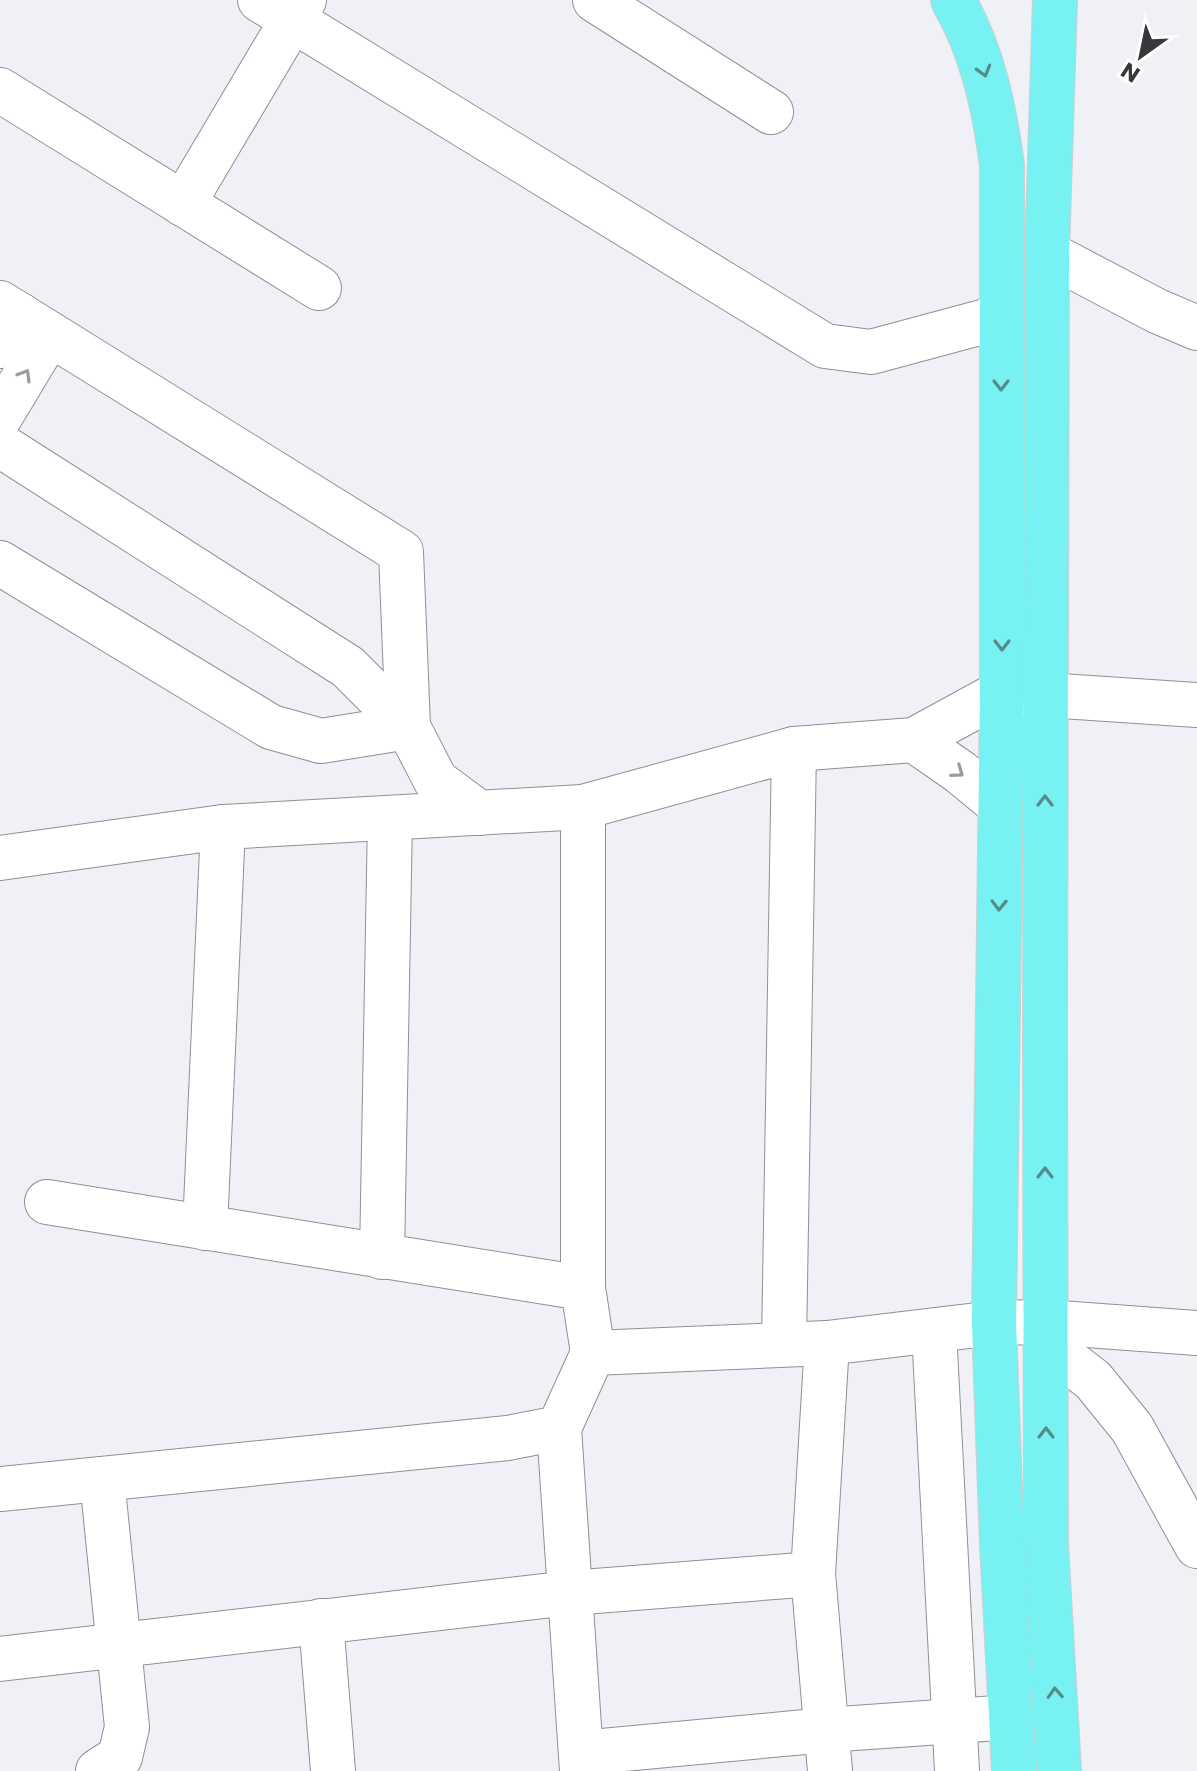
<svg xmlns="http://www.w3.org/2000/svg" width="1197" height="1771" font-family="Poppins,sans-serif">
	<rect width="100%" height="100%" fill="#f0f1f6"/>
	<g fill="none" stroke-linecap="round" stroke-linejoin="round">
		<defs>
			<g id="minor">
				<path d="M260,0l565,346 46,6 130,-35"/>
				<path d="M595,0l176,112"/>
				<path d="M0,90l319,198"/>
				<path d="M183,204l121,-204"/>
				<path d="M1047,253l110,58 40,17"/>
				<path d="M0,303l401,249 7,175 -87,14 -50,-14 -271,-164"/>
				<path d="M0,346l20,-31"/>
				<path d="M0,417l50,-83"/>
				<path d="M0,445l348,222 60,60 28,54 43,32"/>
				<path d="M914,740l46,32 40,33"/>
				<path d="M0,858l223,-31 360,-20 211,-58 120,-9 88,-48 195,13"/>
				<path d="M47,1202l536,86 10,65"/>
				<path d="M205,1228l18,-401"/>
				<path d="M382,1257l8,-439"/>
				<path d="M583,1288v-481"/>
				<path d="M934,1331l23,440"/>
				<path d="M784,1344l10,-595"/>
				<path d="M1046,1344l47,36 39,48 65,118"/>
				<path d="M559,1428l23,343"/>
				<path d="M0,1489l508,-51 51,-10 34,-75 234,-10 167,-20 52,-1 151,11"/>
				<path d="M813,1574l14,-231"/>
				<path d="M321,1621l12,150"/>
				<path d="M0,1659l570,-66 243,-19 17,197"/>
				<path d="M581,1753l245,-23 185,-13"/>
				<path d="M98,1771l22,-14 7,-30 -25,-248"/>
			</g>
			<g id="major">
				<path d="M953,0c30,52 41,107 49,165v527l-8,631 8,222 12,226"/>
				<path d="M1055,0l-8,253 -2,778 1,513 13,227"/>
			</g>
		</defs>
		<use href="#minor" stroke="#8f9095" stroke-width="46"/>
		<use href="#major" stroke="#cfcfd0" stroke-width="46"/>
		<use href="#minor" stroke="#fff" stroke-width="44"/>
		<use href="#major" stroke="#77f1f1" stroke-width="44"/>
	</g>
	<defs><path id="oneway-chevron" d="M-2-3.5L2.5 0L-2 3.5" fill="none" stroke-width="1.6" stroke-linecap="round" stroke-linejoin="round" transform="scale(2)"/></defs>
	<g stroke="#548b8c">
		<use href="#oneway-chevron" transform="translate(984 71) rotate(74)"/>
		<use href="#oneway-chevron" transform="translate(1001 385) rotate(90)"/>
		<use href="#oneway-chevron" transform="translate(1002 645) rotate(90)"/>
		<use href="#oneway-chevron" transform="translate(1045 801) rotate(-90)"/>
		<use href="#oneway-chevron" transform="translate(999 905) rotate(91)"/>
		<use href="#oneway-chevron" transform="translate(1045 1173) rotate(-90)"/>
		<use href="#oneway-chevron" transform="translate(1046 1433) rotate(-90)"/>
		<use href="#oneway-chevron" transform="translate(1055 1693) rotate(-93)"/>
	</g>
	<g stroke="#9c9c9c">
		<use href="#oneway-chevron" transform="translate(25 375) rotate(-59)"/>
		<use href="#oneway-chevron" transform="translate(958 772) rotate(36)"/>
	</g>
	<g transform="translate(1141 56) rotate(213)" stroke="#ffffff" stroke-width="6" paint-order="stroke">
	<path d="M0-6L14 30L0 20L-14 30Z" fill="#38383a"/>
	<text y="-12" font-size="22" font-weight="bold" text-anchor="middle" fill="#38383a">N</text>
	</g>
</svg>
